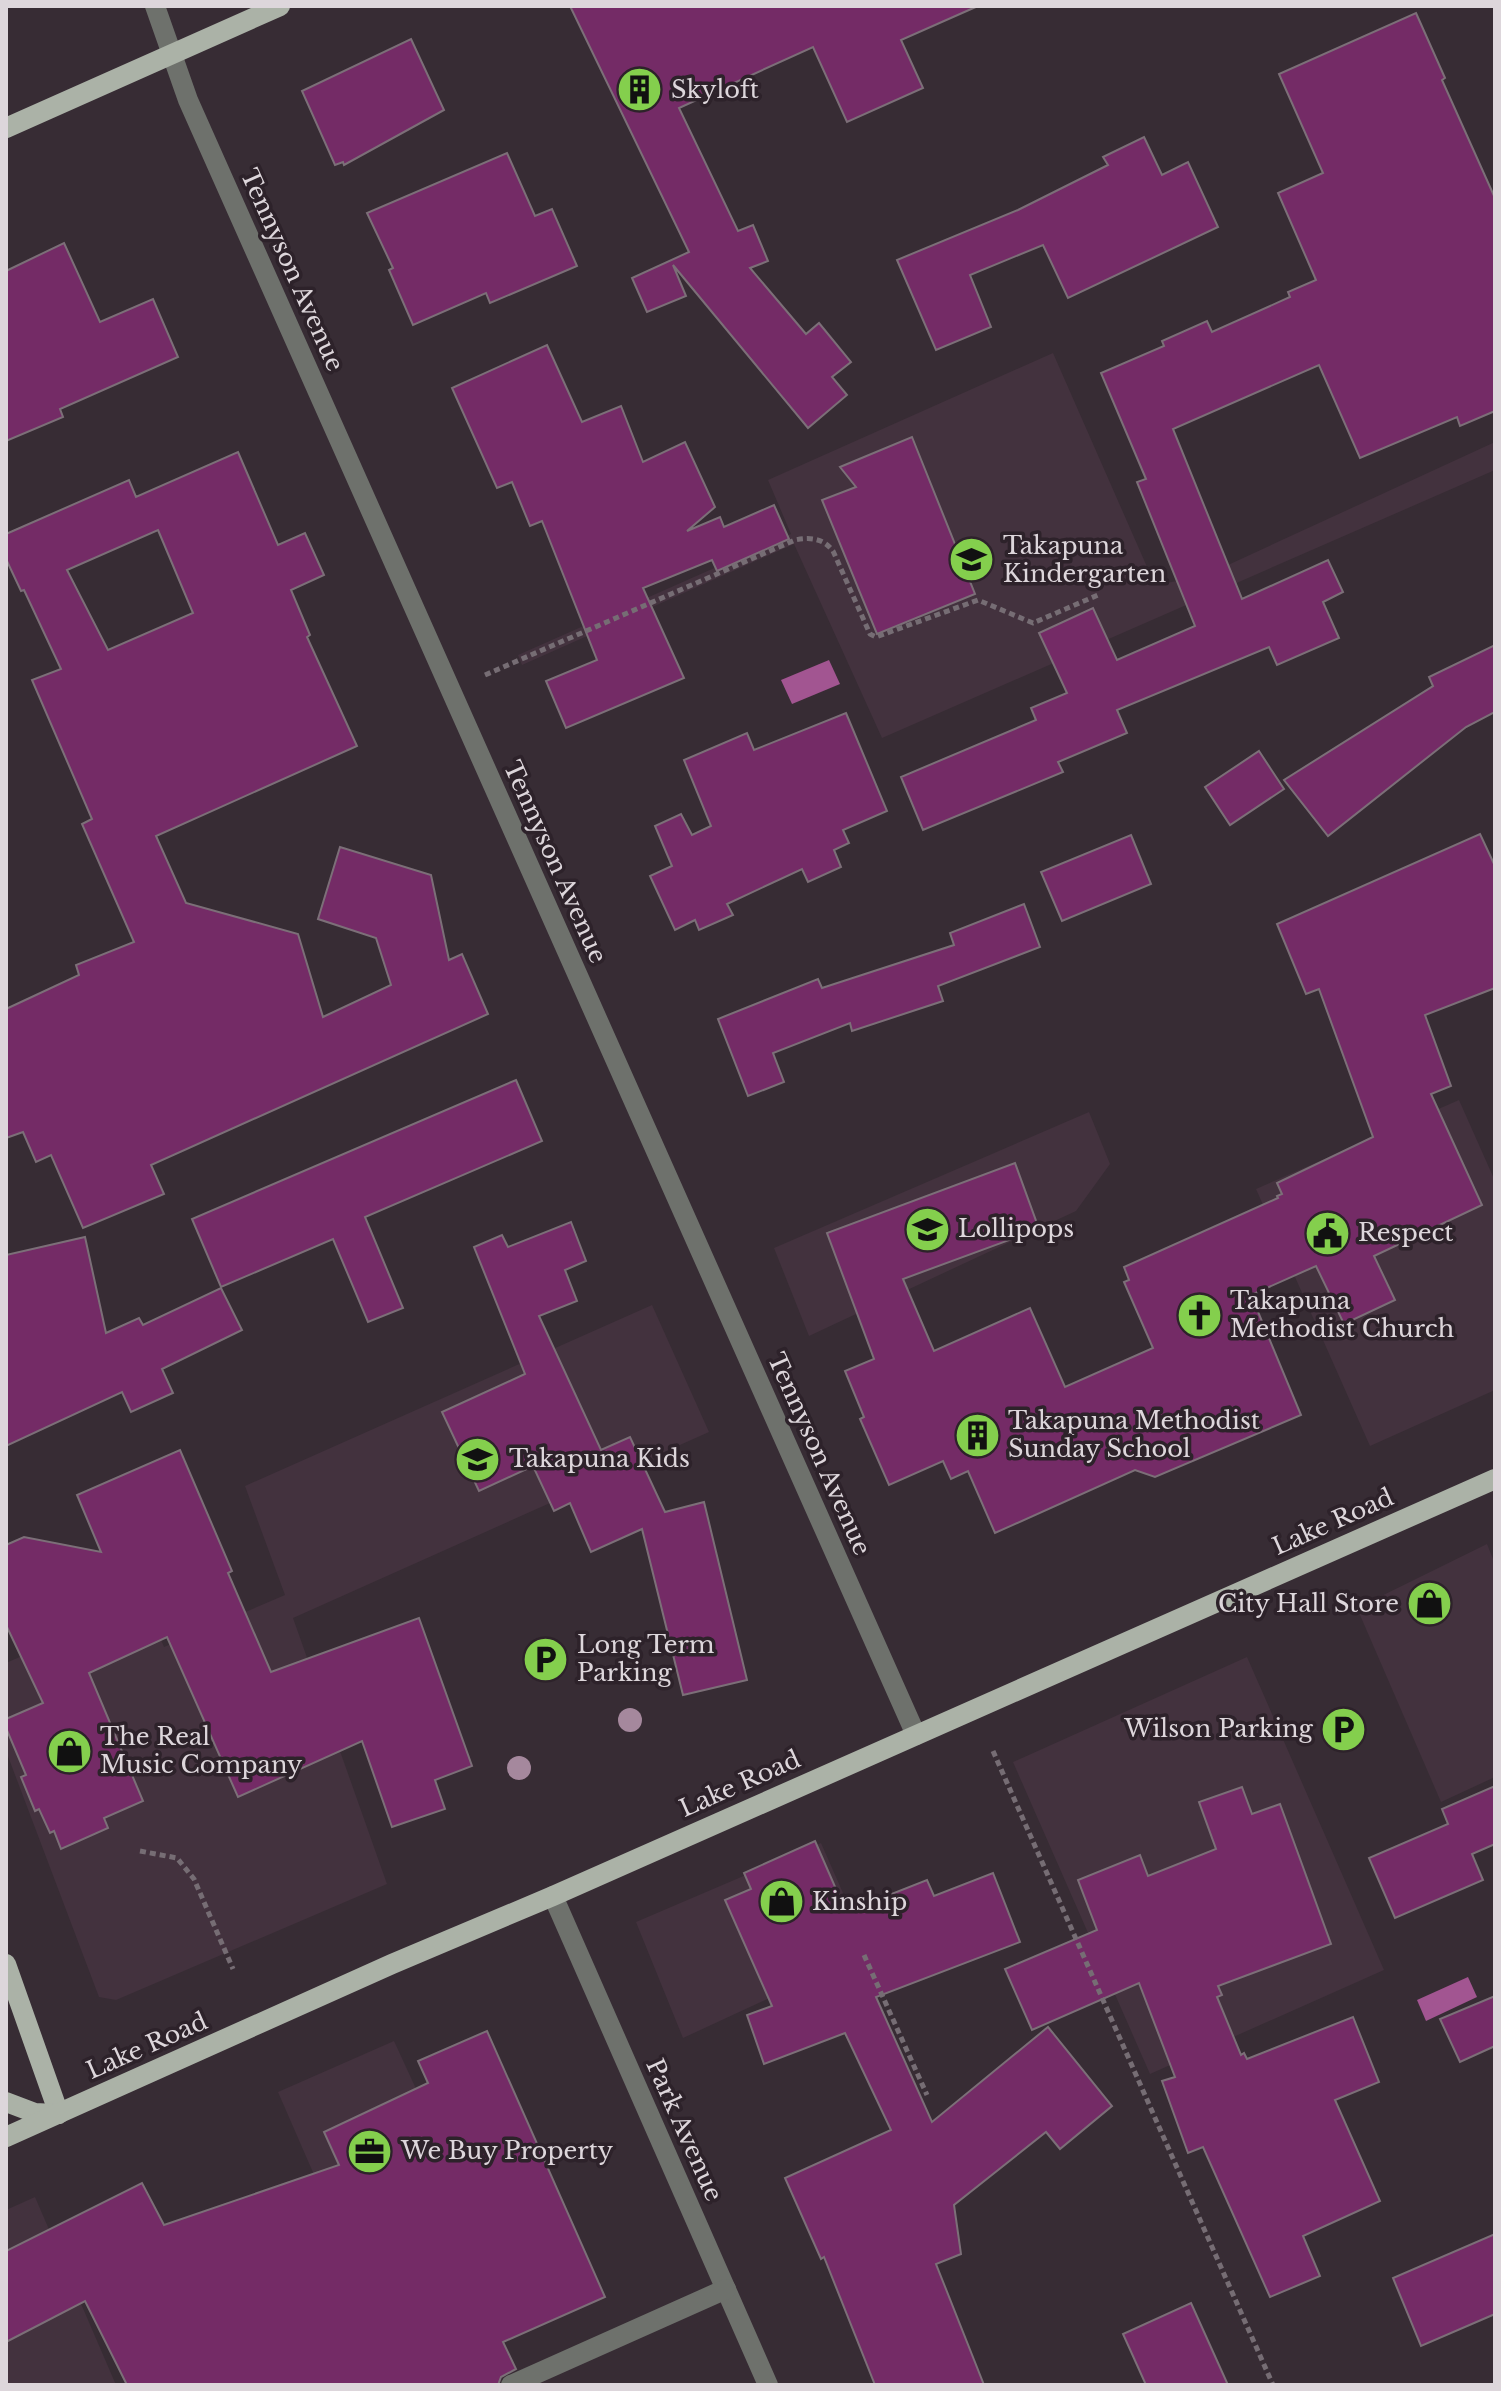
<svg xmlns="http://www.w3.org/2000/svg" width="1501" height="2391" font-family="'Libre Baskerville',serif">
	<rect width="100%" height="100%" fill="#372c34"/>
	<g fill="#43323e">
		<path d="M1053,353l102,232 49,-9 291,-134v28l-613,268 -88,-194 -272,121 -4,-10 273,-121 -23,-54z"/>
		<path d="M1459,1100l36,81v209l-125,56 -114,-257z"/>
		<path d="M1089,1112l21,52 -34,47 -267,125 -35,-88z"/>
		<path d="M652,1305l57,127 -416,186 94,266 -271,116 -17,-3 -93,-246v-88l139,-61 19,45 121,-52 -40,-109z"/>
		<path d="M1487,1544l8,20v213l-54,25 -84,-194z"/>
		<path d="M1247,1657l137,313 -234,104 -137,-312z"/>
		<path d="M821,1843l48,109 -186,86 -47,-116z"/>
		<path d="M394,2041l75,163 -120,51 -71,-163z"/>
		<path d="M35,2197l81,188h-110v-175z"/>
	</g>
	<g fill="#a25591">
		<path d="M829,660l11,24 -48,20 -11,-24z"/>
		<path d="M1468,1977l9,20 -51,24 -9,-21z"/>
	</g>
	<g fill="#742b66" stroke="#7c6f78" stroke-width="2" fill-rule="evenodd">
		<path d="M570,6h408l-77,34 22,48 -76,34 -34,-75 -134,61 59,123 15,-6 15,36 -18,7 56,66 13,-11 32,39 -19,15 15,18 -39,33 -135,-163 13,31 -39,16 -15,-34 57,-26z"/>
		<path d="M1416,13l29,65 -3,2 53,118v213l-35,15 -3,-9 -97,41 -41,-93 -146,64 69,170 86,-39 15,32 -20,10 16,36 -62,27 -8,-18 -152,63 10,23 -69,29 5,10 -140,58 -22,-53 135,-57 -5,-12 36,-15 -28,-60 54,-25 24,52 78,-34 -58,-144 9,-3 -45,-106 63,-27 -2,-5 45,-20 5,11 78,-35 -2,-5 28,-12 -38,-87 45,-20 -44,-99z"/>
		<path d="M411,39l33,71 -100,55 -1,-3 -8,3 -33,-74z"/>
		<path d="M1144,137l18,38 26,-13 30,65 -150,71 -25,-53 -73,30 21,52 -55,23 -39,-90 121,-50 90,-45 -5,-8z"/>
		<path d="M507,153l28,63 17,-7 25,57 -87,37 -4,-10 -73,32 -24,-55 4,-2 -26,-55z"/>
		<path d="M64,243l36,79 53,-23 25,58 -118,52 3,8 -57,24v-170z"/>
		<path d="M547,345l35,77 39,-16 22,56 42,-20 30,65 -28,24 33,-14 4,10 50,-22 15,34 -72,32 -5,-11 -69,28 41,90 -118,50 -20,-47 51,-21 -55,-139 -12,5 -18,-44 -15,6 -45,-100z"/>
		<path d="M912,437l63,157 -98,40 -55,-134 34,-13 -16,-20z"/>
		<path d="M238,452l40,93 27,-12 19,42 -33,15 19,45 -3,2 50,109 -201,90 30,67 112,31 25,83 68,-32 -15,-47 -58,-19 22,-72 91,28 18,85 13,-6 26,60 -337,151 13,29 -81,34 -32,-73 -15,7 -13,-30 -17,6v-129l73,-34 -3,-10 58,-23 -52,-118 10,-5 -60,-139 29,-11 -37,-79 -3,1 -15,-32v-25l123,-54 7,17zM158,530l35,83 -85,37 -41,-80z"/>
		<path d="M1495,645v67l-29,15 -138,109 -44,-56 149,-94 -4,-9z"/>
		<path d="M846,713l41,98 -44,19 6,13 -15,7 7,17 -33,15 -6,-13 -75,35 6,11 -34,15 -4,-10 -20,10 -25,-54 22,-10 -17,-40 26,-12 11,21 19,-9 -27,-66 63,-27 7,17z"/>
		<path d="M1259,751l25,38 -54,36 -25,-38z"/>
		<path d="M1480,834l15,32v122l-70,27 26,71 -20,8 51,111 -108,51 21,44 -51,24 -28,-58 -65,29 50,120 -146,62 -20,-7 -140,63 -27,-62 -17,8 -8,-18 -54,24 -29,-66 4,-2 -19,-46 29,-12 -47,-126 188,-70 24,66 -136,50 31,72 96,-43 35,79 88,-39 -29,-66 5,-2 -5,-13 154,-69 -1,-2 5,-2 -5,-11 96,-46 -54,-148 -13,5 -29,-70z"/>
		<path d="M1131,835l20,49 -89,37 -21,-49z"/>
		<path d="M1024,904l16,43 -102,39 5,15 -91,30 -2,-8 -77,30 11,29 -36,14 -30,-77 100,-40 4,9 132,-43 -4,-12z"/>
		<path d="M516,1080l26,61 -177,76 38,91 -35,14 -35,-83 -112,48 -29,-68z"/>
		<path d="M571,1222l15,39 -21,9 12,31 -38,15 62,134 29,-13 35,75 39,-10 43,178 -64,15 -41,-166 -51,23 -21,-49 -16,8 -21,-45 -54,25 -37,-79 83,-38 -51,-127 28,-12 6,12z"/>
		<path d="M85,1237l21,96 33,-15 4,7 78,-37 21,42 -80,39 11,24 -42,19 -9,-20 -116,54v-191z"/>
		<path d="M180,1450l52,121 -4,2 43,99 148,-54 53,148 -37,14 10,29 -53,18 -30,-86 -124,56 -71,-160 -78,36 54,128 -39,17 4,10 -47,21 -7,-18 -4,2 -11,-24 -4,2 -14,-34 5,-2 -20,-47v-9l37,-16 -37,-78v-80l18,-8 77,15 -24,-57z"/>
		<path d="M1495,1786v58l-23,10 11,26 -88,38 -26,-60 79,-34 -6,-15z"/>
		<path d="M1242,1787l10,27 28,-10 51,140 -113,42 4,9 -5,2 24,58 3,-2 3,6 106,-42 26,65 -44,18 45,101 -77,35 17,40 -50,21 -67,-150 -15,6 -26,-72 13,-4 -36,-94 -107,47 -27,-61 92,-39 -19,-50 62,-25 8,21 68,-27 -17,-47z"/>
		<path d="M815,1841l31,71 81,-32 7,16 59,-23 27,69 -144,55 56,125 116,-95 64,79 -52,43 -14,-17 -92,73 7,49 -25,10 48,121h-109l-51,-128 -3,2 -36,-81 106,-48 -46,-97 -81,31 -17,-49 25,-9 -47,-106 26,-11 -7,-16z"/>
		<path d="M1495,1996v50l-35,16 -20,-43z"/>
		<path d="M487,2031l118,266 -102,45 13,27 -15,8 -3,8h-371l-42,-84 -79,41v-91l136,-68 22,42 175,-60 -15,-33 104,-49 -10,-22z"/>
		<path d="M1495,2234v80l-74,32 -28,-68z"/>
		<path d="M1191,2303l37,82h-82l-23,-51z"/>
	</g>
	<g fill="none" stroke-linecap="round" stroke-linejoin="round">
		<g stroke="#766d74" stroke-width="5" stroke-dasharray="6 4" stroke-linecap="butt">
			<path d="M485,675l310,-135c15,-3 28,-2 38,11l37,83 6,3 102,-37 55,23 65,-28"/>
			<path d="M993,1751l280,634"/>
			<path d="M140,1851l37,7 17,21 39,90"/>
			<path d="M864,1955l63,140"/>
		</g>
		<g stroke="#6e716c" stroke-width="20">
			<path d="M155,6l33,94 728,1635"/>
			<path d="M553,1896l215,489"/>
			<path d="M511,2385l215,-96"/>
		</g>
		<g stroke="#abb2a7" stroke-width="20">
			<path d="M6,128l274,-122"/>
			<path d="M6,1964l53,150"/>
			<path d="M6,2102l29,11 20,1"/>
			<path d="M6,2137l386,-173 161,-68 942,-417"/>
		</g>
	</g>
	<g fill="#a5889d">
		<circle cx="630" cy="1720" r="12"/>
		<circle cx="519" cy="1768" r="12"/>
	</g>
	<defs>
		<symbol id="building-disc" viewBox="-11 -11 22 22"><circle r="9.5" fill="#84cf4d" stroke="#2d222a"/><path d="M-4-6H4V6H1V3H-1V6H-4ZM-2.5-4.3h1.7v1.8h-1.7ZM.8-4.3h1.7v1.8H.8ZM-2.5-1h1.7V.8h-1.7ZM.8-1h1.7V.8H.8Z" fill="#111"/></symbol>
		<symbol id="school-disc" viewBox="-11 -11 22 22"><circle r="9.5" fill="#84cf4d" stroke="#2d222a"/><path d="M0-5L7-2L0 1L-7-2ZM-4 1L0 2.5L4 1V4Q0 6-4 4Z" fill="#111"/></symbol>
		<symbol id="civic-disc" viewBox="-11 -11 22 22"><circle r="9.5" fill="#84cf4d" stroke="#2d222a"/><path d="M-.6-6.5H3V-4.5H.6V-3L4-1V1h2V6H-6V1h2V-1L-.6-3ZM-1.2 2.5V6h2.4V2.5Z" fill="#111"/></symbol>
		<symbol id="church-disc" viewBox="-11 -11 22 22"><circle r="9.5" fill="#84cf4d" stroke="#2d222a"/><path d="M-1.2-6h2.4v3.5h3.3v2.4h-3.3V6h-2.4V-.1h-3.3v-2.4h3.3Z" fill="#111"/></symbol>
		<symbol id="shop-disc" viewBox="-11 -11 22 22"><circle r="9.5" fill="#84cf4d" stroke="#2d222a"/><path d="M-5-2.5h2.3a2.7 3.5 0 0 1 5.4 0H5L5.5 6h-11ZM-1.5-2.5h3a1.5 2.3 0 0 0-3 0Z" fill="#111"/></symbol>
		<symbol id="parking-disc" viewBox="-11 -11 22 22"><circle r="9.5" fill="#84cf4d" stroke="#2d222a"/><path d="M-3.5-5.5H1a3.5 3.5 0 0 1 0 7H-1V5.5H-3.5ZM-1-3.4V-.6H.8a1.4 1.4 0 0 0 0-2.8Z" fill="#111"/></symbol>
		<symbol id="office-disc" viewBox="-11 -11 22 22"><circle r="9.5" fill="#84cf4d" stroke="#2d222a"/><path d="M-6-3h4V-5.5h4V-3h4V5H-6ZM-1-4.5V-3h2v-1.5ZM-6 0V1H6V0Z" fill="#111"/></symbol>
	</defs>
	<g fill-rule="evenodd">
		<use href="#building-disc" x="614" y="64" width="51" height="51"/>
		<use href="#school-disc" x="946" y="534" width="51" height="51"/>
		<use href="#school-disc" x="902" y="1204" width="51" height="51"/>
		<use href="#civic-disc" x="1302" y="1208" width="51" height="51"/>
		<use href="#church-disc" x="1174" y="1290" width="51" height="51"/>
		<use href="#building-disc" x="952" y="1410" width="51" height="51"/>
		<use href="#school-disc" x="452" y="1434" width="51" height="51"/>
		<use href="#shop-disc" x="1404" y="1578" width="51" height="51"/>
		<use href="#parking-disc" x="520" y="1634" width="51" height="51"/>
		<use href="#parking-disc" x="1318" y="1704" width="51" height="51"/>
		<use href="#shop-disc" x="44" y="1726" width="51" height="51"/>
		<use href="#shop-disc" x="756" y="1876" width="51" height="51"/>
		<use href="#office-disc" x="344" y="2126" width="51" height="51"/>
	</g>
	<g text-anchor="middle" stroke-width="7" stroke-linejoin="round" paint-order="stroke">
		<g font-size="24" fill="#ddd6db" stroke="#2d222a" text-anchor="start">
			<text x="671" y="98">Skyloft</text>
			<text x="1003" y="554">Takapuna<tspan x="1003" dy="28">Kindergarten</tspan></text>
			<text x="958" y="1237">Lollipops</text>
			<text x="1358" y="1241">Respect</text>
			<text x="1230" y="1309">Takapuna<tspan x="1230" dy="28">Methodist Church</tspan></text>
			<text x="1008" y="1429">Takapuna Methodist<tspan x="1008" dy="28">Sunday School</tspan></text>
			<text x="509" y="1467">Takapuna Kids</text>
			<text x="1399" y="1612" text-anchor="end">City Hall Store</text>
			<text x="577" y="1653">Long Term<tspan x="577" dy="28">Parking</tspan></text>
			<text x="1313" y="1737" text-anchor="end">Wilson Parking</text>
			<text x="100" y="1745">The Real<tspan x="100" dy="28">Music Company</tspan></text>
			<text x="812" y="1910">Kinship</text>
			<text x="401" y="2159">We Buy Property</text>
		</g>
		<g font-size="24" fill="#ddd6db" stroke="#2d222a">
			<text transform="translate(292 270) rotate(66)" y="8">Tennyson Avenue</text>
			<text transform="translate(555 862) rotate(66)" y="8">Tennyson Avenue</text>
			<text transform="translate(819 1454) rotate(66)" y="8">Tennyson Avenue</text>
			<text transform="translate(1333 1522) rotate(-24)" y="8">Lake Road</text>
			<text transform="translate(740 1784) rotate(-24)" y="8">Lake Road</text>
			<text transform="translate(147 2046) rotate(-24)" y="8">Lake Road</text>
			<text transform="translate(684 2130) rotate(66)" y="8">Park Avenue</text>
		</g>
	</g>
	<rect width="1501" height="2391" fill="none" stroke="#ddd6db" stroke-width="16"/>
</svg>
